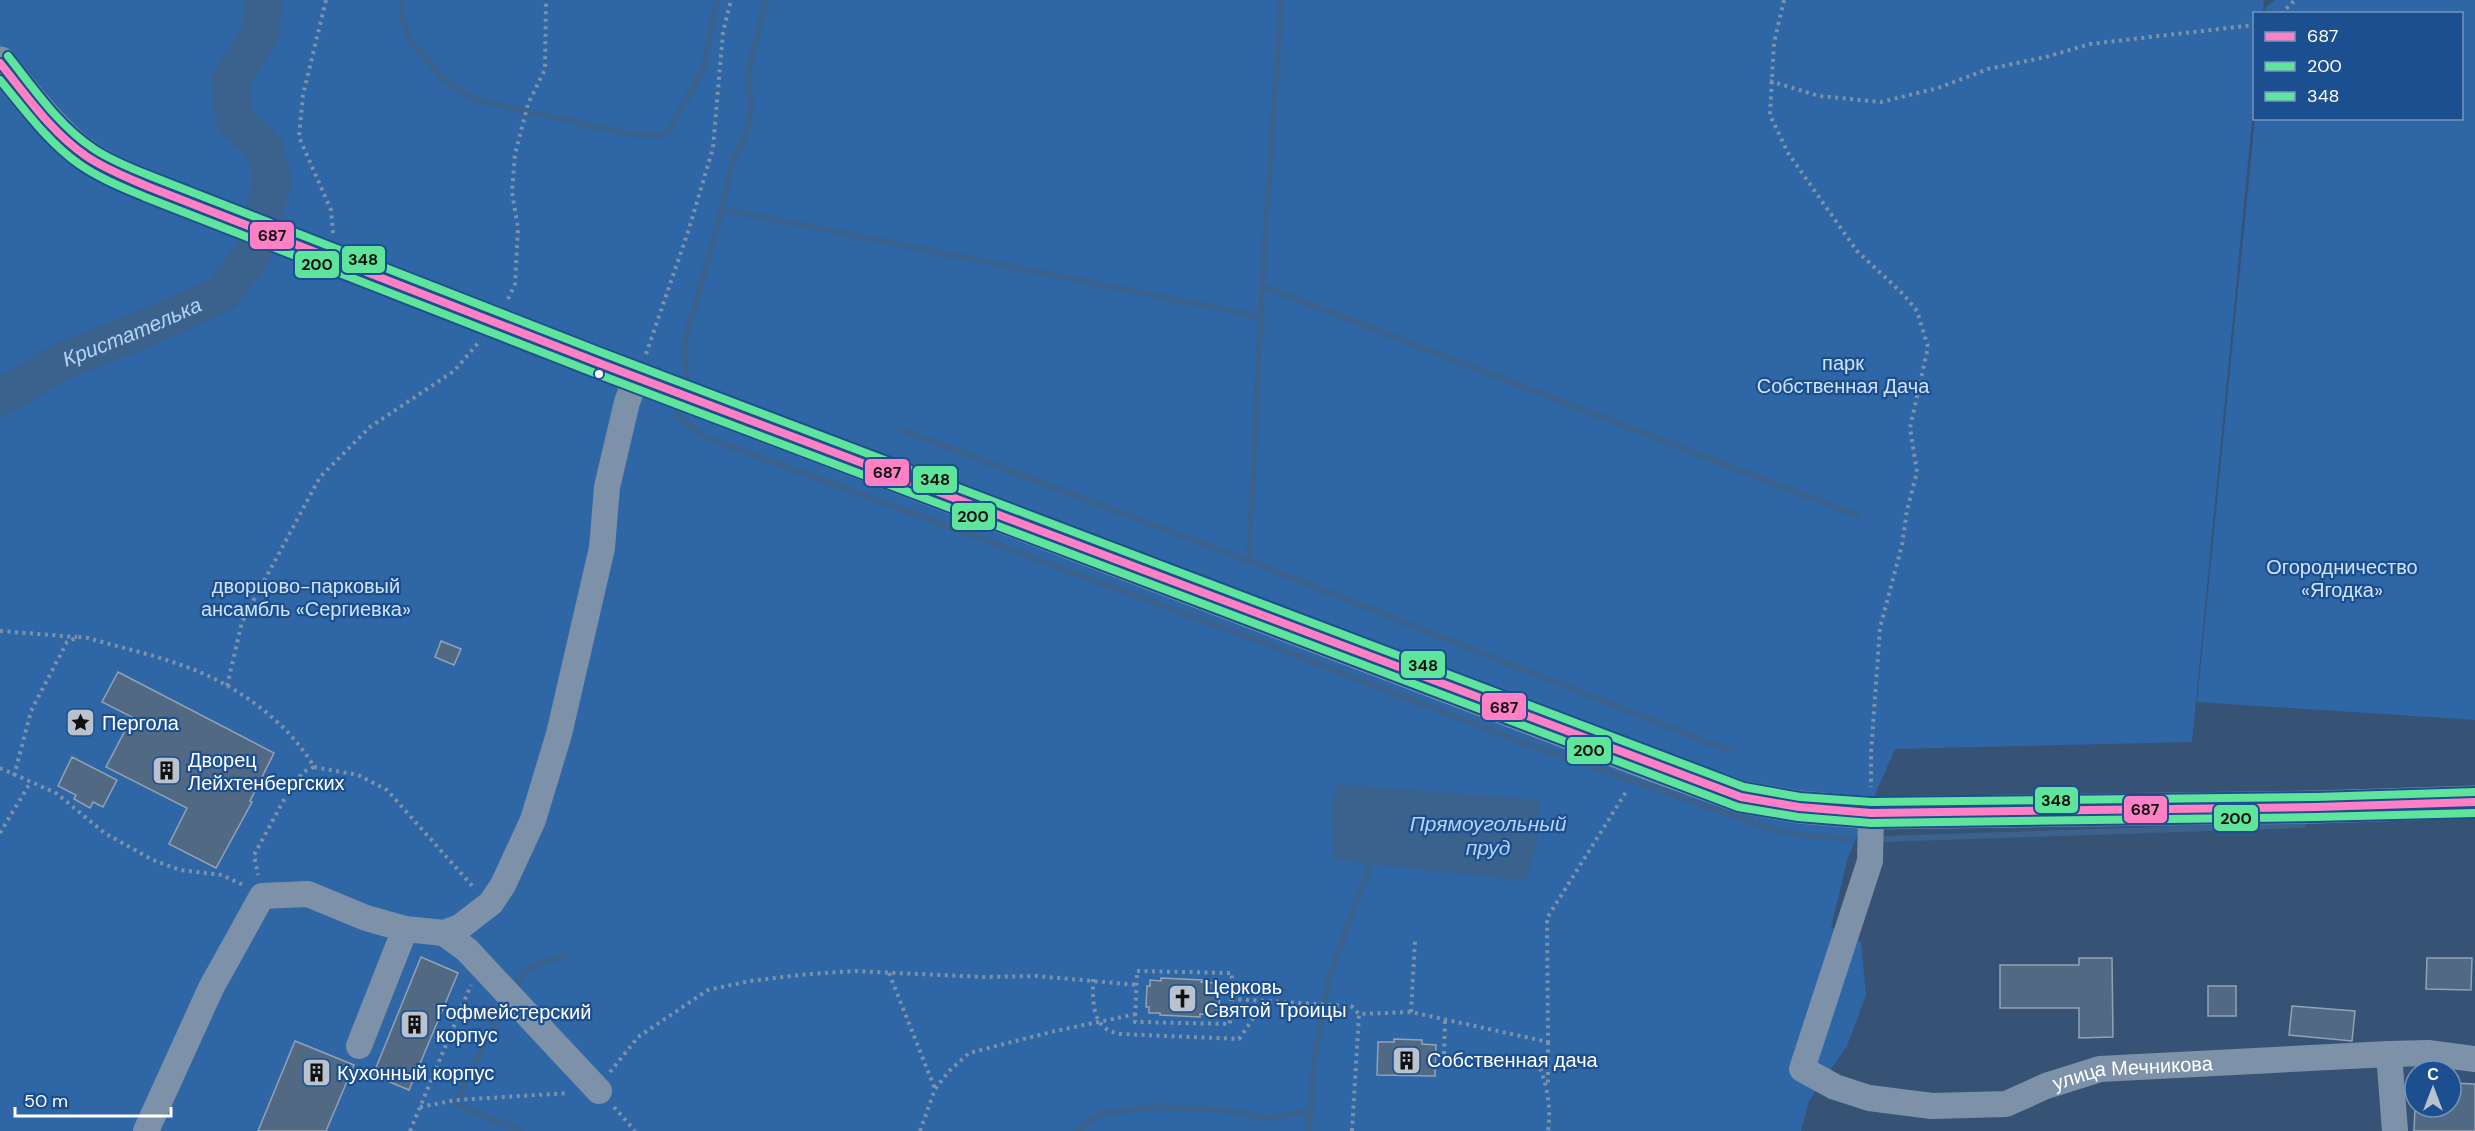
<svg xmlns="http://www.w3.org/2000/svg" width="2475" height="1131" font-family="'DM Sans',sans-serif">
	<rect width="100%" height="100%" fill="#365274"/>
	<g fill="#2f66a5">
		<path d="M0,0h2264l-1,13 -9,1v86l-62,642 -297,7 -47,108 -17,70 30,15 5,53 -19,51 -38,55 -8,30h-1801z"/>
		<path d="M2275,0h200v720l-278,-18 58,-583 207,-1v-104l-197,-1 1,-6z"/>
	</g>
	<path fill="#3b618d" d="M1337,784l202,16 -2,41 -11,40 -192,-21 -3,-49z"/>
	<g fill="none" stroke-linecap="round" stroke-linejoin="round">
		<g stroke="#3b618d" stroke-width="6">
			<path d="M402,0v18l9,24 30,34 18,14 18,10 157,35h29l8,-8 33,-60 13,-67"/>
			<path d="M722,209l11,-50 13,-24 5,-30 -4,-27 19,-78"/>
			<path d="M1262,286l594,229"/>
			<path d="M686,379l-2,-34 38,-136 540,108"/>
			<path d="M677,415l28,22 551,203 265,102 250,87 29,6 50,4"/>
			<path d="M902,430l347,131 481,190"/>
			<path d="M1249,561l13,-275 19,-286"/>
			<path d="M1882,839l421,-14"/>
			<path d="M512,990c16,-25 24,-26 52,-34"/>
			<path d="M506,1001l-51,103 66,27"/>
			<path d="M1077,1131l22,-17 55,-7 70,3 45,8 40,-7"/>
			<path d="M1308,1131l8,-83 12,-68 42,-115"/>
		</g>
		<g stroke="#3b618d" stroke-width="38">
			<path d="M264,0l-4,33 -30,48 5,40 29,26 8,31 -7,31"/>
			<path id="s1" d="M0,398l62,-37 77,-30 83,-37 30,-40"/>
		</g>
	</g>
	<g fill="#526984" stroke="#92a2b6" stroke-width="1.5">
		<path d="M441,641l20,8 -7,16 -19,-8z"/>
		<path d="M118,672l156,81 -24,48 2,1 -36,66 -47,-24 18,-36 -81,-41 26,-50 -30,-15z"/>
		<path d="M72,757l45,23 -14,27 -10,-5 -3,6 -16,-9 2,-4 -18,-9z"/>
		<path d="M421,957l37,16 -49,117 -36,-15z"/>
		<path d="M2079,958h33l1,79 -34,1v-30h-79v-43h79z"/>
		<path d="M2427,958h45l-1,32 -45,-1z"/>
		<path d="M1161,978l41,2 -1,2 16,1v6h3l-1,21h-3v5l-16,-1v3l-40,-2v-2h-11v-6h-3l1,-21h3v-6l11,1z"/>
		<rect x="2208" y="986" width="28" height="30"/>
		<path d="M2292,1006l63,5 -3,30 -63,-6z"/>
		<path d="M1394,1039l28,1v4l14,1 -1,31 -58,-1 1,-33h16z"/>
		<path d="M295,1041l59,24 -28,66h-68z"/>
		<path d="M2451,1083l24,1v47h-61l1,-24h36z"/>
	</g>
	<g fill="none" stroke-linecap="round" stroke-linejoin="round">
		<g stroke="#7d92a8" stroke-width="4" stroke-dasharray="3 4.5" stroke-linecap="butt">
			<path d="M326,0l-23,95 -4,42 32,73 2,23"/>
			<path d="M1784,0l-10,43 -4,72 18,38 69,98 46,43 14,17 11,36 -18,81 7,44 -10,38 -5,35 -22,83 -9,125v34"/>
			<path d="M2281,14l14,-14"/>
			<path d="M1770,81l49,15 62,6 57,-14 50,-19 58,-12 44,-13 164,-19"/>
			<path d="M508,299l7,-15 3,-56 -6,-36 3,-38 13,-50 17,-35 1,-69"/>
			<path d="M646,354l42,-122 25,-84 10,-116 8,-32"/>
			<path d="M0,631l77,6"/>
			<path d="M227,686l15,-64 78,-145 50,-50 84,-56 25,-29"/>
			<path d="M314,767l44,8 29,15 88,99"/>
			<path d="M0,768l56,25 50,41 47,26 27,10 42,5 21,10"/>
			<path d="M14,776l17,-65 36,-69 11,-5 10,1c31,9 63,16 93,27 51,17 106,55 133,102l-11,5 -18,26 -31,57 4,20"/>
			<path d="M0,833l30,-50"/>
			<path d="M1137,971l95,2 -2,51 -95,-2z"/>
			<path d="M889,973l46,116"/>
			<path d="M1093,979c0,24 -2,51 28,55l118,5 25,-37"/>
			<path d="M1231,999l120,7 8,8 52,-2 137,30 -1,-124 79,-126"/>
			<path d="M1411,1012l4,-71"/>
			<path d="M1445,1021l-1,37 81,3 15,7c8,21 11,40 8,63"/>
			<path d="M1548,1042v44"/>
			<path d="M610,1072l28,-35 70,-47 42,-9 59,-7 44,-3 131,6 53,-1 100,9"/>
			<path d="M420,1107l36,-7 113,-7"/>
			<path d="M614,1107l21,24"/>
			<path d="M410,1131l61,-146"/>
			<path d="M920,1131l15,-42 14,-18 20,-18 82,-21 85,-18"/>
			<path d="M1352,1131l7,-117"/>
		</g>
		<g stroke="#7d92a8" stroke-width="26">
			<path id="s2" d="M1871,813l-1,48 -68,208 33,18 34,11 63,8 74,-2 40,-18 54,-17 289,-15 39,-1 47,6"/>
			<path d="M444,933l23,17 132,141"/>
			<path d="M359,1046l46,-117"/>
			<path d="M2389,1054l6,77"/>
			<path d="M146,1131l65,-143 51,-92 46,-2 58,24 39,11 39,4 16,-6 31,-24 12,-18 30,-65 26,-86 43,-186 5,-61 20,-85 10,-26"/>
		</g>
		<path stroke="#7d8ea7" stroke-width="33" d="M0,63c24,30 49,63 78,87 21,17 48,27 71,37l450,176 1051,401 91,33 58,10 72,6 445,-6 159,-5"/>
		<defs>
			<path id="bus-1" d="M0,63c26,32 51,69 86,93 19,13 42,22 63,31l450,176 1142,434 58,10 72,6 445,-6 159,-5"/>
			<path id="bus-2" d="M0,80c24,29 48,62 79,84 20,14 43,23 66,33l450,176 1143,434 60,10 73,6 445,-6 159,-4"/>
			<path id="bus-3" d="M8,56c26,33 51,70 86,93 18,12 39,20 59,28l450,176 1141,434 56,10 71,5 445,-5 159,-5"/>
		</defs>
		<use href="#bus-1" stroke="#1b4f8f" stroke-width="12"/>
		<use href="#bus-2" stroke="#1b4f8f" stroke-width="12"/>
		<use href="#bus-3" stroke="#1b4f8f" stroke-width="12"/>
		<use href="#bus-1" stroke="#ff80c5" stroke-width="8"/>
		<use href="#bus-2" stroke="#5ee59b" stroke-width="8"/>
		<use href="#bus-3" stroke="#5ee59b" stroke-width="8"/>
	</g>
	<defs>
		<symbol id="sight-square" viewBox="-11 -11 22 22"><rect x="-9" y="-9" width="18" height="18" rx="4" fill="#b9c2ce" stroke="#1b4f8f"/><path d="M0-6L1.8-2.2L6-1.7L2.9 1.2L3.7 5.4L0 3.3L-3.7 5.4L-2.9 1.2L-6-1.7L-1.8-2.2Z" fill="#111"/></symbol>
		<symbol id="building-square" viewBox="-11 -11 22 22"><rect x="-9" y="-9" width="18" height="18" rx="4" fill="#b9c2ce" stroke="#1b4f8f"/><path d="M-4-6H4V6H1V3H-1V6H-4ZM-2.5-4.3h1.7v1.8h-1.7ZM.8-4.3h1.7v1.8H.8ZM-2.5-1h1.7V.8h-1.7ZM.8-1h1.7V.8H.8Z" fill="#111"/></symbol>
		<symbol id="church-square" viewBox="-11 -11 22 22"><rect x="-9" y="-9" width="18" height="18" rx="4" fill="#b9c2ce" stroke="#1b4f8f"/><path d="M-1.2-6h2.4v3.5h3.3v2.4h-3.3V6h-2.4V-.1h-3.3v-2.4h3.3Z" fill="#111"/></symbol>
	</defs>
	<g fill-rule="evenodd">
		<use href="#sight-square" x="64" y="706" width="33" height="33"/>
		<use href="#building-square" x="150" y="754" width="33" height="33"/>
		<use href="#church-square" x="1166" y="982" width="33" height="33"/>
		<use href="#building-square" x="398" y="1008" width="33" height="33"/>
		<use href="#building-square" x="1390" y="1044" width="33" height="33"/>
		<use href="#building-square" x="300" y="1056" width="33" height="33"/>
	</g>
	<circle fill="#fff" stroke="#1b4f8f" stroke-width="2" cx="599" cy="374" r="5"/>
	<g text-anchor="middle" stroke-width="4.5" stroke-linejoin="round" paint-order="stroke">
		<g font-size="20" fill="#cfe3fa" stroke="#1b4f8f">
			<text x="1843" y="370">парк<tspan x="1843" dy="23">Собственная Дача</tspan></text>
			<text x="2342" y="574">Огородничество<tspan x="2342" dy="23">«Ягодка»</tspan></text>
			<text x="306" y="593">дворцово-парковый<tspan x="306" dy="23">ансамбль «Сергиевка»</tspan></text>
		</g>
		<g font-size="20" fill="#fff" stroke="#1b4f8f" text-anchor="start">
			<text x="102" y="730">Пергола</text>
			<text x="188" y="767">Дворец<tspan x="188" dy="23">Лейхтенбергских</tspan></text>
			<text x="1204" y="994">Церковь<tspan x="1204" dy="23">Святой Троицы</tspan></text>
			<text x="436" y="1019">Гофмейстерский<tspan x="436" dy="23">корпус</tspan></text>
			<text x="1427" y="1067">Собственная дача</text>
			<text x="337" y="1080">Кухонный корпус</text>
		</g>
		<g font-size="20" fill="#fff" stroke="#1b4f8f">
			<text dy="7" stroke="none"><textPath href="#s2" startOffset="610">улица Мечникова</textPath></text>
		</g>
		<g font-size="21" font-style="italic" fill="#b5d3f5" stroke="#1b4f8f">
			<text dy="7" stroke="none"><textPath href="#s1" startOffset="148">Кристателька</textPath></text>
			<text x="1488" y="831">Прямоугольный<tspan x="1488" dy="24">пруд</tspan></text>
		</g>
	</g>
	<g stroke="#1b4f8f" stroke-width="2">
		<rect x="249" y="221" width="46" height="29" rx="6" fill="#ff80c5"/>
		<rect x="341" y="245" width="45" height="29" rx="6" fill="#5ee59b"/>
		<rect x="294" y="250" width="46" height="29" rx="6" fill="#5ee59b"/>
		<rect x="864" y="458" width="46" height="29" rx="6" fill="#ff80c5"/>
		<rect x="912" y="465" width="46" height="29" rx="6" fill="#5ee59b"/>
		<rect x="951" y="502" width="45" height="29" rx="6" fill="#5ee59b"/>
		<rect x="1400" y="650" width="46" height="29" rx="6" fill="#5ee59b"/>
		<rect x="1481" y="692" width="46" height="29" rx="6" fill="#ff80c5"/>
		<rect x="1566" y="736" width="46" height="29" rx="6" fill="#5ee59b"/>
		<rect x="2034" y="786" width="45" height="28" rx="6" fill="#5ee59b"/>
		<rect x="2123" y="795" width="45" height="29" rx="6" fill="#ff80c5"/>
		<rect x="2213" y="804" width="46" height="28" rx="6" fill="#5ee59b"/>
	</g>
	<g font-size="16" text-anchor="middle" font-weight="bold" fill="#111">
		<text x="272" y="241">687</text>
		<text x="363" y="265">348</text>
		<text x="317" y="270">200</text>
		<text x="887" y="478">687</text>
		<text x="935" y="485">348</text>
		<text x="973" y="522">200</text>
		<text x="1423" y="671">348</text>
		<text x="1504" y="713">687</text>
		<text x="1589" y="756">200</text>
		<text x="2056" y="806">348</text>
		<text x="2145" y="815">687</text>
		<text x="2236" y="824">200</text>
	</g>
	<rect x="2253" y="12" width="210" height="108" fill="#1b4f8f" stroke="#7695bc" stroke-width="1.5"/>
	<rect x="2265" y="32" width="30" height="9" fill="#ff80c5" stroke="#7695bc" stroke-width="1.5"/>
	<text x="2307" y="42" font-size="18" fill="#ffffff">687</text>
	<rect x="2265" y="62" width="30" height="9" fill="#5ee59b" stroke="#7695bc" stroke-width="1.5"/>
	<text x="2307" y="72" font-size="18" fill="#ffffff">200</text>
	<rect x="2265" y="92" width="30" height="9" fill="#5ee59b" stroke="#7695bc" stroke-width="1.5"/>
	<text x="2307" y="102" font-size="18" fill="#ffffff">348</text>
	<g transform="translate(2433 1089)"><circle r="28" fill="#1b4f8f" stroke="#7695bc" stroke-width="1.5"/>
	<path d="M0-4.5L10 22L0 15L-10 22Z" fill="#b9c2ce"/>
	<text y="-9" font-size="16" font-weight="bold" text-anchor="middle" fill="#ffffff">С</text>
	</g>
	<path d="M15 1107v9h156v-9" fill="none" stroke="#ffffff" stroke-width="3"/>
	<text x="24" y="1107" font-size="18" fill="#ffffff" stroke="#1b4f8f" stroke-width="4.5" paint-order="stroke">50 m</text>
</svg>
